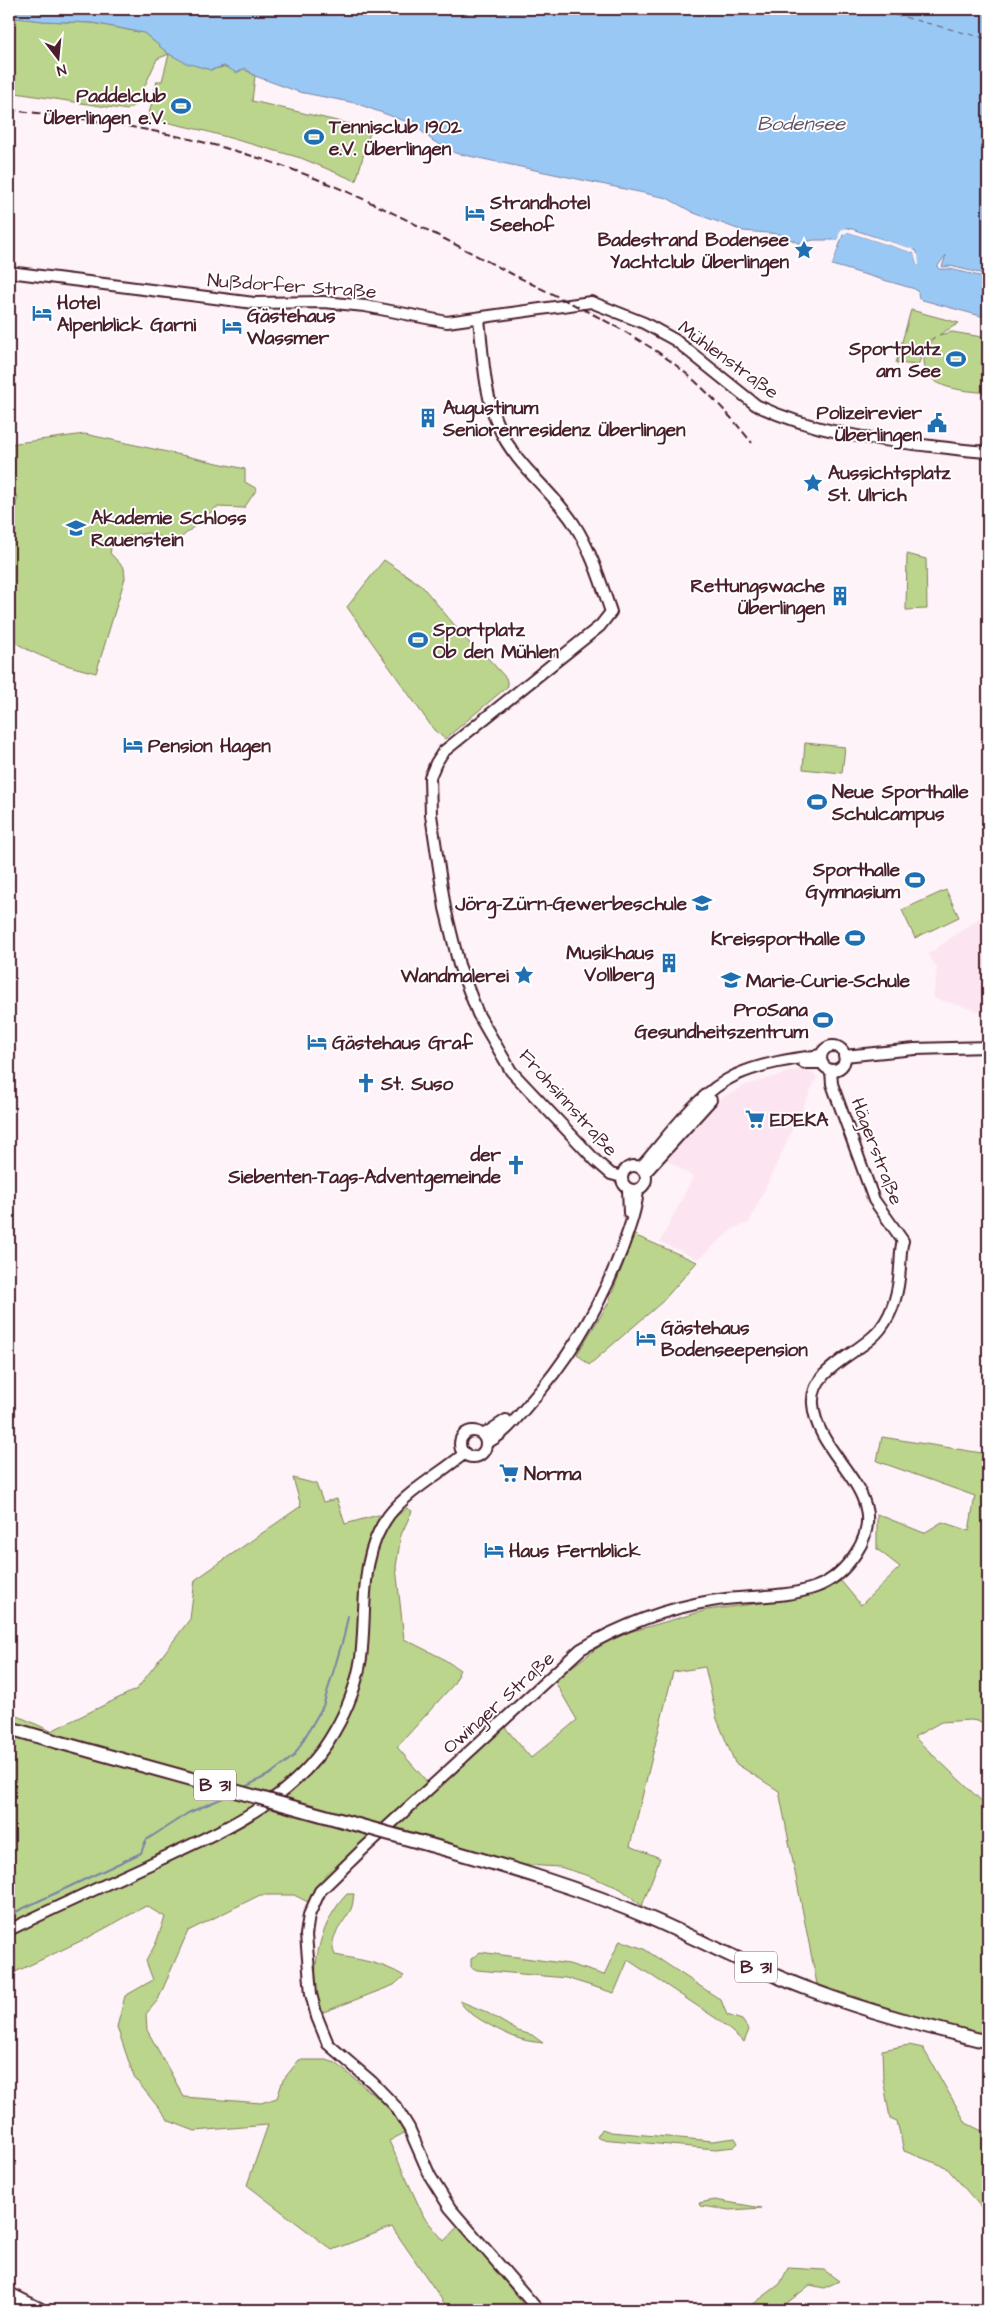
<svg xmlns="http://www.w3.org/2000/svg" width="997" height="2319" font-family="'Architects Daughter',sans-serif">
	<rect width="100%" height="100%" fill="#fef3f8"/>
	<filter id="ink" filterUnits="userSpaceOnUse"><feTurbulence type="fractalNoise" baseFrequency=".02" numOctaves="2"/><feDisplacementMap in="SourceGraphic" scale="10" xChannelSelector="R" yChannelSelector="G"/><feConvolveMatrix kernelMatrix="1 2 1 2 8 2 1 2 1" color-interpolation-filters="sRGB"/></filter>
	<g filter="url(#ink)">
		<g fill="#fce5f0">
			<path d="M988,912v95l-3,6 -52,-15 4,-30 -9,-14z"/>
			<path d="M802,1068l15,9 -68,146 -15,5 -36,31 -38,-17 33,-65 -29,-19 44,-53 38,-20z"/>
		</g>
		<g fill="#bbd58c" stroke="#827a5c">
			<path d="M9,17l34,4 50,2 51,10 25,21 42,16c16,-5 30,-5 44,6l-3,25 119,28 -15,52 -55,-23 -96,-27 -57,-13 9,-37h5l7,-27 -12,5 -20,44 -10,7 -118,-18z"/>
			<path d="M911,310l48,13 -20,12 13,-3 36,6v55c-22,-3 -64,-2 -64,-33 0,-11 4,-16 11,-23l-7,4 -10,24 -22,-2z"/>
			<path d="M85,434l160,35v13l12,7 -13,19 -27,-1 -41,35 -28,-9 -35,6 -3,14 14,15 1,10 -29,95c-32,-8 -61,-16 -87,-35v-108l9,-34 -9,-2v-50z"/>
			<path d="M907,554l19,5 1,50 -21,1z"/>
			<path d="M384,560l37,25 61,73 3,-3 21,23 2,8 -63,53 -11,-9 -87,-123z"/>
			<path d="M805,743l40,4 -3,26 -39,-4z"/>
			<path d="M946,890l13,27 -44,21 -13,-28z"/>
			<path d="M634,1235l63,27 -35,40 -73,63 -12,-11 31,-50z"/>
			<path d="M882,1437l106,17v269l-17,-3 -30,2 -27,15 74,70v229l-70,-18 -101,-34 -38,-193 -44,-28 -18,-44 -12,-52 -32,5 -43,174 30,12 -18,48 -21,-17 -32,-13 -29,-9 -35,-2 -133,-39 111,-101 28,33 46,-38 -23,-40 58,-43 95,-27 92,-12 42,-17 20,24 39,-38 -23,-18v-35l47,19 18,-11 27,9 6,-35 -98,-35z"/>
			<path d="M293,1478l23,6 7,18 14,-3 8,25 33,-9 17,2 12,-9 5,3 -11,24 -5,32 8,72 38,19 18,12 -2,3 1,1 -6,11 -56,62 32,37 -110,100 -11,18 -14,-7h-34l-72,36 -30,69 -12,14 1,16 37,67 77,6 16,-5 6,-18 16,-20h27l10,3 54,45 14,25 -15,8 35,76 20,24 15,-16 63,78 -5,7h-68l-57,-83 -60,23 -85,-65 21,-60 -73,6 -26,-10 -35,-44 -17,-50 8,-31 28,-16 -7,-19 10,-18 9,-26 -19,-11 -57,31 -80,38v-263l42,19 86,-42 53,-70 5,-39 106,-74z"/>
			<path d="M347,1894h7c-1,5 -1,11 -3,15 -8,16 -24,28 -16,46 25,5 46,7 69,21l-10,9 -73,28c-13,-38 -3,-89 26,-119z"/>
			<path d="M620,1940l24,9 77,51 6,15 15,5 7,10 -5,12 -27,-23 -89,-59 -14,33 -48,-15 -89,-8 -6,-3v-8l9,-7 89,12 35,11z"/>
			<path d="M460,2001l24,10 34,20 14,4 11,8c-8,-1 -16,-2 -23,-4 -13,-4 -56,-25 -60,-38z"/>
			<path d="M909,2045l14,3 43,75 22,11v81l-42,-48 -42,-16 -7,-30 -7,-3 -7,-40 -1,-28z"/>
			<path d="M602,2129l9,3 102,9 22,-3 3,5 -4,4 -18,2 -116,-10 -3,-2z"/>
			<path d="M715,2200l47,8 -31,2 -31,-4 -1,-3z"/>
			<path d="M788,2268l36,2 15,11 -15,7 -14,-3 -32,25h-26v-5l28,-21z"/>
		</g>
		<path fill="#9ac8f4" stroke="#7a84a4" d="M9,9h979v266l-38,-9 -8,1 4,-12 -9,12 2,2h11l38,9v40l-69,-19 -1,-7 -3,-3 -83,-24 12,-33h4l66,21 3,12v-14l-68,-23h-4l-8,12h-23l-16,3 -18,-9 -37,-3 -49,-18 -27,-15 -212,-45 -22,-12 -20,-17 -58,-21 -56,-11 -44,-16 -10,-8 -8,5 -13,-7 -13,4 -25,-7 -17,-9 -25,-21 -51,-10 -50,-2 -34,-4z"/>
		<path fill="#fef3f8" d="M845,228l68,21 5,6 1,10h-2l-3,-12 -66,-21 -6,3 -10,30 -2,-1 9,-29 2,-5z"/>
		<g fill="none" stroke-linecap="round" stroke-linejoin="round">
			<g stroke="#7a84a4" stroke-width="2">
				<path d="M245,1787l25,-13 24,-18 29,-50 21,-70 4,-20"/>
				<path d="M9,1915l132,-62 5,-13 42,-27 42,-18"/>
			</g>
			<path stroke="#625267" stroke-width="1" stroke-dasharray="6 5" stroke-linecap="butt" d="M873,9l115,30"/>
			<defs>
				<g id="tertiary">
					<path d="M9,272l245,31 70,-1 41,4 82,16 144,-20 53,21 31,17 81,65c57,27 114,34 175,41 19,2 38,5 57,6"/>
					<path d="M479,319c4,36 5,76 20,109 17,38 53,62 75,96 17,26 27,59 37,88l-11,14 -157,126 -7,11 -6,14 1,38 14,93 14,57 19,49 33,57 85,90 15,13 11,3"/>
					<circle cx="833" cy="1058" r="12"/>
					<path d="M844,1056l71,-7 73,-2"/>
					<path d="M804,1063h18"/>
					<circle cx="634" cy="1178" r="12"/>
					<path d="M640,1168c29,-32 56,-74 96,-93 27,-12 56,-16 85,-20"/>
					<path d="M645,1173l66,-73"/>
					<path d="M628,1189l1,24"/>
					<circle cx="473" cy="1444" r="13"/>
					<path d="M483,1435l23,-15"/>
					<path d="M486,1443c17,-7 30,-24 42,-38 42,-47 72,-98 94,-156 7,-20 14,-38 16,-59"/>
					<path d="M9,1930c45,-22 91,-43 137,-64 70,-33 148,-63 188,-134 13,-22 23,-48 27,-74 6,-48 -3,-102 28,-143 20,-25 51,-41 76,-62"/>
					<path d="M538,2310l-88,-102 -20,-32 -21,-48 -13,-21 -24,-25 -44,-38 -11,-27 -6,-23 -5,-59 3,-20 11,-24 40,-39 221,-203c41,-24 82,-40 130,-48 35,-6 72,-2 105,-14 17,-6 30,-19 40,-34 40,-60 -39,-93 -43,-149 -3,-37 50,-51 68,-76 13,-17 18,-40 19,-61 1,-8 0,-18 3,-26l-29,-41 -42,-116 -1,-14"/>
				</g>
				<g id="primary">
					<path d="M9,1728l49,14"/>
					<path d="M430,1845c75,21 150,43 222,74 53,23 104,51 159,71 58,22 117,37 177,52"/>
				</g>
				<path id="trunk" d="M9,2295l30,15"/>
			</defs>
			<use href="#tertiary" stroke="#4a1f2b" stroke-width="14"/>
			<use href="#primary" stroke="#4a1f2b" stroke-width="16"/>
			<use href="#trunk" stroke="#4a1f2b" stroke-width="18"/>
			<use href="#tertiary" stroke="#fff" stroke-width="10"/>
			<use href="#primary" stroke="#fff" stroke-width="12"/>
			<use href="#trunk" stroke="#fff" stroke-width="14"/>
			<path stroke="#4a1f2b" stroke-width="2" stroke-dasharray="8 4" stroke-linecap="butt" d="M9,110c106,11 209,29 308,69 67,27 131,62 195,95 45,23 91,43 133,70 42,25 76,60 107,99"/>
			<defs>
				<path id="primary-bridge" d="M58,1742l372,103"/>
			</defs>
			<use href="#primary-bridge" stroke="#4a1f2b" stroke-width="16" stroke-linecap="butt"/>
			<use href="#primary-bridge" stroke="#fff" stroke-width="12"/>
		</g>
	</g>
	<defs>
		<symbol id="stadium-bare" viewBox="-9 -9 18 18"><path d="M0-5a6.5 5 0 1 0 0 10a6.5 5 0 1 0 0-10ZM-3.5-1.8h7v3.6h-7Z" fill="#1f6fb2" stroke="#fff" stroke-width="2.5" paint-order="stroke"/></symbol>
		<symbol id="hotel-bare" viewBox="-9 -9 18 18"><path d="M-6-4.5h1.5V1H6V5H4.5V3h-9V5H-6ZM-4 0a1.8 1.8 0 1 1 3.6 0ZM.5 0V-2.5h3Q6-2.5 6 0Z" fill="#1f6fb2" stroke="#fff" stroke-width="2.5" paint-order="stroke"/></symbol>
		<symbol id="sight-bare" viewBox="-9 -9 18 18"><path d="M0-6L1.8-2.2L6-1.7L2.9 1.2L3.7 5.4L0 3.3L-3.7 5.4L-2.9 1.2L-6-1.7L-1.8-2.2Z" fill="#1f6fb2" stroke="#fff" stroke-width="2.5" paint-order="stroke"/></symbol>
		<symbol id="building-bare" viewBox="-9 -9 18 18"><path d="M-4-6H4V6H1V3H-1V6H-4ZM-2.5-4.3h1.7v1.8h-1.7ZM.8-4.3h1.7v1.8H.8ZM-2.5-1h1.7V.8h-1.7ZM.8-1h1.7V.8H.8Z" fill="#1f6fb2" stroke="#fff" stroke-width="2.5" paint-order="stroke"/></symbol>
		<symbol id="civic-bare" viewBox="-9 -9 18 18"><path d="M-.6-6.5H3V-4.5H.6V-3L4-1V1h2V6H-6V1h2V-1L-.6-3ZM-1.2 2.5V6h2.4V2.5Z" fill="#1f6fb2" stroke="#fff" stroke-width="2.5" paint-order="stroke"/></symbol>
		<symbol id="university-bare" viewBox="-9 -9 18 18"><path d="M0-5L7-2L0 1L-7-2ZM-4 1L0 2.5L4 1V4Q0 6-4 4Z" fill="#1f6fb2" stroke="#fff" stroke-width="2.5" paint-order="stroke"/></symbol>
		<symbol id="school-bare" viewBox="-9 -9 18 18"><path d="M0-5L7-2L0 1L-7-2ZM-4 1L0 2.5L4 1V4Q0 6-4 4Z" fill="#1f6fb2" stroke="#fff" stroke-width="2.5" paint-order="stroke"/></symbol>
		<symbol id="church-bare" viewBox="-9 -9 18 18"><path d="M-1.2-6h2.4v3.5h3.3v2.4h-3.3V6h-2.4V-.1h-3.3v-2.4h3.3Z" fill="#1f6fb2" stroke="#fff" stroke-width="2.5" paint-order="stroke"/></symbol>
		<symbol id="supermarket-bare" viewBox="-9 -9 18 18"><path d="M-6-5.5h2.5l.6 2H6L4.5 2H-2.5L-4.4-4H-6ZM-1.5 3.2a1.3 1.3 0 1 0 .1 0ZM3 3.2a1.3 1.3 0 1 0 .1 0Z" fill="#1f6fb2" stroke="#fff" stroke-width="2.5" paint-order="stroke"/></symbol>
	</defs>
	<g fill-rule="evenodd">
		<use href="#stadium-bare" x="167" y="92" width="28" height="28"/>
		<use href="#stadium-bare" x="300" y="123" width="28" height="28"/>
		<use href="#hotel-bare" x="461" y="199" width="28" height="28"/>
		<use href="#sight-bare" x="790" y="236" width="28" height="28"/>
		<use href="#hotel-bare" x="28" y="299" width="28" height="28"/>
		<use href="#hotel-bare" x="218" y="312" width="28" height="28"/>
		<use href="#stadium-bare" x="942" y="345" width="28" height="28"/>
		<use href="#building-bare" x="414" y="404" width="28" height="28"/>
		<use href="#civic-bare" x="923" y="409" width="28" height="28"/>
		<use href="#sight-bare" x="799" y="469" width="28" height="28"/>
		<use href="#university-bare" x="62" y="514" width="28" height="28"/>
		<use href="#building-bare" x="826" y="582" width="28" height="28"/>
		<use href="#stadium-bare" x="404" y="626" width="28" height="28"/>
		<use href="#hotel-bare" x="119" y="731" width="28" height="28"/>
		<use href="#stadium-bare" x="803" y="788" width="28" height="28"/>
		<use href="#stadium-bare" x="901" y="866" width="28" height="28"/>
		<use href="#school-bare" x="688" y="889" width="28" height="28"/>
		<use href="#stadium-bare" x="841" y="924" width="28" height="28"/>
		<use href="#building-bare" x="655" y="949" width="28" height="28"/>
		<use href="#sight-bare" x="510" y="961" width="28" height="28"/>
		<use href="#school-bare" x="717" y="966" width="28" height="28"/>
		<use href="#stadium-bare" x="809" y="1006" width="28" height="28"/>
		<use href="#hotel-bare" x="303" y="1028" width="28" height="28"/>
		<use href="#church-bare" x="352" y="1069" width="28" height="28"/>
		<use href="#supermarket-bare" x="741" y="1105" width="28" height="28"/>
		<use href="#church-bare" x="502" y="1151" width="28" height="28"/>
		<use href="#hotel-bare" x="632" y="1324" width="28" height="28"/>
		<use href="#supermarket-bare" x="495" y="1459" width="28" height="28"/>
		<use href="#hotel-bare" x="480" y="1536" width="28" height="28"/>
	</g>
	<g text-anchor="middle" stroke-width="4" stroke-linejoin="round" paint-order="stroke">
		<g fill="#fff" stroke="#80626b" stroke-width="1">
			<rect x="194" y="1769.5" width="42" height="31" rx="4"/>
			<rect x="735" y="1951.5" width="42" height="31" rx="4"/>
		</g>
		<g font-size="18" font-weight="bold" fill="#4a1f2b">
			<text x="215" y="1791">B 31</text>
			<text x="756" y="1973">B 31</text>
		</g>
		<g font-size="19" font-weight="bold" fill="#4a1f2b" stroke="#fff" text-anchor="start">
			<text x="166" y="102" text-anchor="end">Paddelclub<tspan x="166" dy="22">Überlingen e.V.</tspan></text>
			<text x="329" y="133">Tennisclub 1902<tspan x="329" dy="22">e.V. Überlingen</tspan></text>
			<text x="490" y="209">Strandhotel<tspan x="490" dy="22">Seehof</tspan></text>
			<text x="789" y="246" text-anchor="end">Badestrand Bodensee<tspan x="789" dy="22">Yachtclub Überlingen</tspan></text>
			<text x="57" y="309">Hotel<tspan x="57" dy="22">Alpenblick Garni</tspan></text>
			<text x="247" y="322">Gästehaus<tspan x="247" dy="22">Wassmer</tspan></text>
			<text x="941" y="355" text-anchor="end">Sportplatz<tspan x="941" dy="22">am See</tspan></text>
			<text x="443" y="414">Augustinum<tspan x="443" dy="22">Seniorenresidenz Überlingen</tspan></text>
			<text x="922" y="419" text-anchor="end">Polizeirevier<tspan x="922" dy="22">Überlingen</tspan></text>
			<text x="828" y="479">Aussichtsplatz<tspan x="828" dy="22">St. Ulrich</tspan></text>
			<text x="91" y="524">Akademie Schloss<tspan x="91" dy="22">Rauenstein</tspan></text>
			<text x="825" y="592" text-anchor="end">Rettungswache<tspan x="825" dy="22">Überlingen</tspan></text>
			<text x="433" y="636">Sportplatz<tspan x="433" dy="22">Ob den Mühlen</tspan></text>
			<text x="148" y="752">Pension Hagen</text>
			<text x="832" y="798">Neue Sporthalle<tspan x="832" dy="22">Schulcampus</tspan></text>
			<text x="900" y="876" text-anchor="end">Sporthalle<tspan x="900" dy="22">Gymnasium</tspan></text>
			<text x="687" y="910" text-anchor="end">Jörg-Zürn-Gewerbeschule</text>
			<text x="840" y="945" text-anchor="end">Kreissporthalle</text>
			<text x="654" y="959" text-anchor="end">Musikhaus<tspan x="654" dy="22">Vollberg</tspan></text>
			<text x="509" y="982" text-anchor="end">Wandmalerei</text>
			<text x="746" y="987">Marie-Curie-Schule</text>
			<text x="808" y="1016" text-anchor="end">ProSana<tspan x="808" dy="22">Gesundheitszentrum</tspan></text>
			<text x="332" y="1049">Gästehaus Graf</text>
			<text x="381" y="1090">St. Suso</text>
			<text x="770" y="1126">EDEKA</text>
			<text x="501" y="1161" text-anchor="end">der<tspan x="501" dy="22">Siebenten-Tags-Adventgemeinde</tspan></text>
			<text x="661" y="1334">Gästehaus<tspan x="661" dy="22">Bodenseepension</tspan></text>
			<text x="524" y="1480">Norma</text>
			<text x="509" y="1557">Haus Fernblick</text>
		</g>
		<g font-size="19" fill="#4a1f2b" stroke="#fff">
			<text transform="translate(292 285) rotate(4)" y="7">Nußdorfer Straße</text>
			<text transform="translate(729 359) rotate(36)" y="7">Mühlenstraße</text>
			<text transform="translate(569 1102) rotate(48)" y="7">Frohsinnstraße</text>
			<text transform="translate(878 1151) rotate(69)" y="7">Hägerstraße</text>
			<text transform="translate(498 1702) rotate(-42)" y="7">Owinger Straße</text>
		</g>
		<g font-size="20" font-style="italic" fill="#625267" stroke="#fff">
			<text x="801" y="130">Bodensee</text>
		</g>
	</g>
	<rect width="997" height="2319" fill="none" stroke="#fff" stroke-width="30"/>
	<rect x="15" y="15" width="967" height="2289" fill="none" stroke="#4a1f2b" stroke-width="2" filter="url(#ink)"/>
	<g transform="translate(58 58) rotate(164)" stroke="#ffffff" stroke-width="4" paint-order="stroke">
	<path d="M0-4L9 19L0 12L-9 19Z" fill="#4a1f2b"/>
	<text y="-8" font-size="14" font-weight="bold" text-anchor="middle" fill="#4a1f2b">N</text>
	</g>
</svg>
